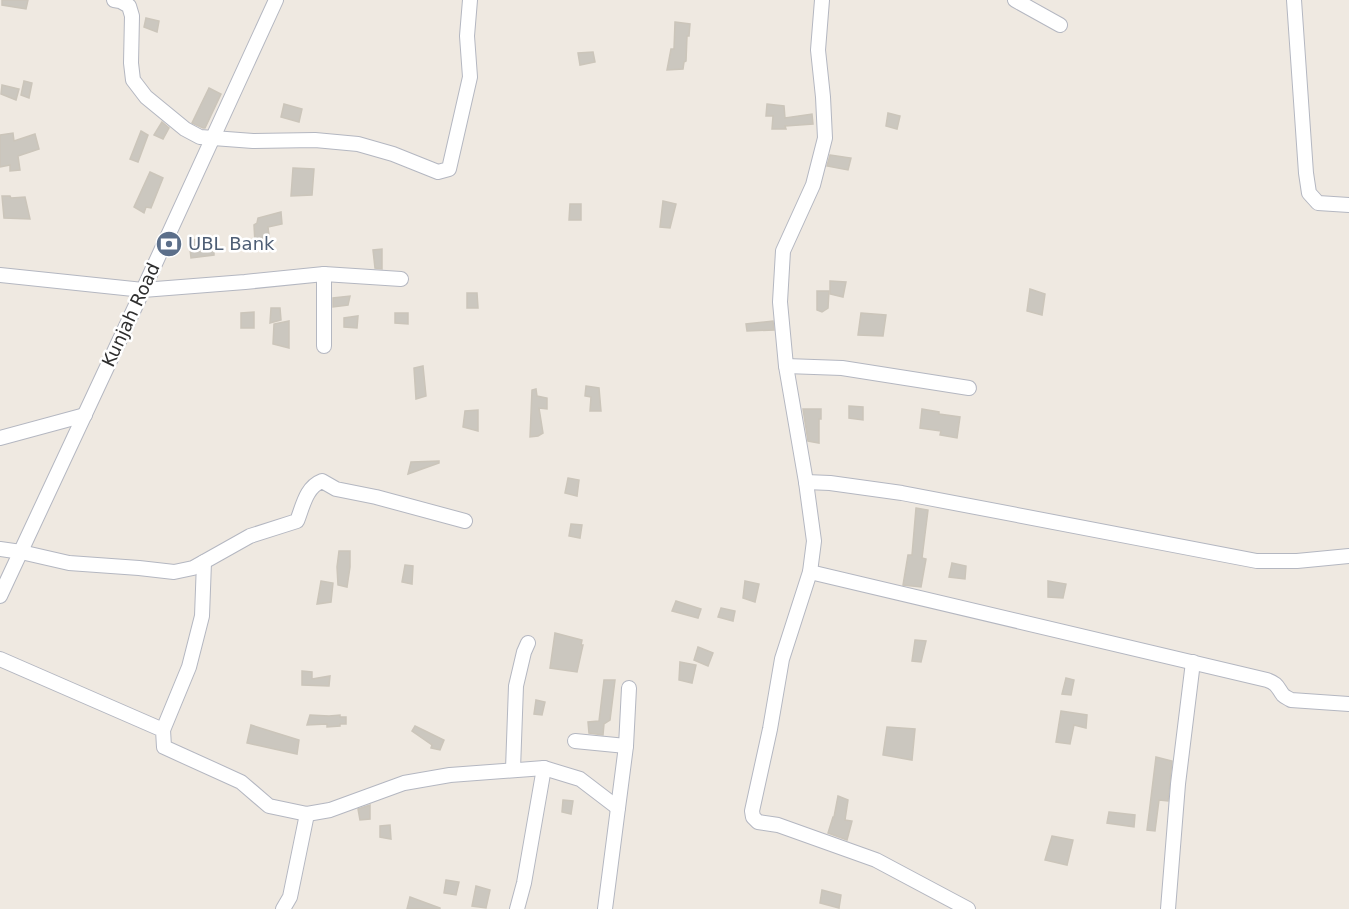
<svg xmlns="http://www.w3.org/2000/svg" width="1349" height="909" font-family="'DejaVu Sans',sans-serif">
	<rect width="100%" height="100%" fill="#efe9e1"/>
	<g fill="#cbc7bf" stroke="#cbc5ba" stroke-width="1.5">
		<path d="M2,0h26l-2,9 -24,-4z"/>
		<path d="M146,18l13,3 -2,11 -13,-5z"/>
		<path d="M675,22l15,2 -1,12h-2l-1,25 -2,1 -1,7 -16,1 4,-21h3z"/>
		<path d="M593,52l2,10 -15,3 -2,-12z"/>
		<path d="M24,81l8,2 -3,15 -8,-3z"/>
		<path d="M2,85l17,4 -3,11 -15,-6z"/>
		<path d="M209,88l12,6 -16,34h-2l-11,-5z"/>
		<path d="M284,104l18,5 -3,13 -18,-5z"/>
		<path d="M767,104l17,2 1,12 27,-4 1,10 -28,2 1,3h-14l1,-13h-7z"/>
		<path d="M888,113l12,3 -3,13 -11,-3z"/>
		<path d="M162,122l7,6 -6,11 -9,-4z"/>
		<path d="M141,131l7,4 -10,27 -8,-3z"/>
		<path d="M13,133l1,8 21,-7 4,15 -21,7 2,14 -10,1v-6l-10,2v-32z"/>
		<path d="M830,155l21,3 -3,12 -21,-4z"/>
		<path d="M293,168l21,1 -2,26 -21,1z"/>
		<path d="M150,172l13,6 -12,30 -5,-1 -2,6 -10,-6z"/>
		<path d="M2,196h8l1,2 14,-1 5,22 -26,-1z"/>
		<path d="M663,201l13,3 -6,24 -10,-1z"/>
		<path d="M570,204h11v16h-12z"/>
		<path d="M281,212l1,12 -14,3 2,16 -15,1 -1,-19 3,-2 1,-5z"/>
		<path d="M214,238v17l-23,3 -2,-18z"/>
		<path d="M382,249v20l-7,-1 -2,-18z"/>
		<path d="M830,281l16,1 -3,15 -13,-3z"/>
		<path d="M1030,289l15,5 -3,21 -15,-4z"/>
		<path d="M817,291h12l-1,17 -6,4 -5,-2z"/>
		<path d="M467,293h10l1,15h-11z"/>
		<path d="M350,296l-2,9 -15,2v-9z"/>
		<path d="M271,308h9l1,12 -11,3z"/>
		<path d="M254,312v16h-13v-15z"/>
		<path d="M395,313h13v11l-13,-1z"/>
		<path d="M861,313l25,2 -3,21 -25,-1z"/>
		<path d="M358,316l-1,12 -13,-1v-9z"/>
		<path d="M289,321v27l-16,-4 1,-20z"/>
		<path d="M773,321l1,9 -27,1 -1,-7z"/>
		<path d="M423,366l3,30 -10,3 -2,-31z"/>
		<path d="M586,386l13,2 2,23h-11l1,-14 -6,-1z"/>
		<path d="M536,389l1,7 10,2v11l-8,-1 4,25 -5,3 -8,1 2,-47z"/>
		<path d="M849,406l14,1v13l-14,-2z"/>
		<path d="M803,409h18v10h-2v24l-11,-2z"/>
		<path d="M922,409l17,3v2l21,3 -3,21 -17,-3 1,-4 -21,-3z"/>
		<path d="M478,410v21l-15,-4 2,-16z"/>
		<path d="M439,461v2l-31,11 3,-12z"/>
		<path d="M568,478l11,2 -2,16 -12,-3z"/>
		<path d="M916,508l12,2 -6,48 4,1 -5,28 -18,-2 5,-30h4z"/>
		<path d="M571,524l11,1 -2,13 -11,-2z"/>
		<path d="M339,551h11v16l-3,20 -9,-2 -1,-18z"/>
		<path d="M952,563l14,3 -1,13 -16,-2z"/>
		<path d="M405,565l8,1 -1,18 -10,-2z"/>
		<path d="M321,581l12,2 -2,19 -14,2z"/>
		<path d="M745,581l14,3 -4,18 -12,-4z"/>
		<path d="M1048,581l18,3 -3,14 -15,-1z"/>
		<path d="M676,601l25,8 -3,9 -26,-7z"/>
		<path d="M721,608l14,3 -2,10 -15,-4z"/>
		<path d="M555,633l27,7 -1,5h2l-6,27 -27,-4z"/>
		<path d="M915,640l11,1 -5,21 -9,-1z"/>
		<path d="M698,647l15,6 -5,13 -14,-6z"/>
		<path d="M680,662l16,3 -4,18 -13,-3z"/>
		<path d="M302,671l10,1v7l18,-3 -1,10 -27,-1z"/>
		<path d="M1066,678l8,2 -3,15 -9,-1z"/>
		<path d="M604,680h11l-5,40 -6,4 -1,11 -14,-2 -1,-11 11,-1z"/>
		<path d="M536,700l9,2 -3,13 -8,-1z"/>
		<path d="M1061,711l26,4 -1,13 -12,-3 -4,19 -14,-2z"/>
		<path d="M310,715l19,1 11,-1v2h6v7h-6v2l-13,1v-3l-20,1z"/>
		<path d="M251,725l48,15 -2,14 -50,-11z"/>
		<path d="M415,726l29,14 -4,10 -9,-2 1,-3 -20,-14z"/>
		<path d="M887,727l28,2 -3,31 -29,-5z"/>
		<path d="M1156,757l16,4 -4,40 -9,-1 -4,31 -8,-1z"/>
		<path d="M838,796l10,4 -3,20 7,1 -5,19 -19,-7 5,-16h1z"/>
		<path d="M563,800l10,1 -2,13 -9,-2z"/>
		<path d="M370,805v14l-10,1 -2,-11z"/>
		<path d="M1109,812l26,3 -1,12 -27,-4z"/>
		<path d="M390,825l1,14 -11,-2v-11z"/>
		<path d="M1052,836l21,4 -6,25 -22,-5z"/>
		<path d="M446,880l13,2 -3,13 -12,-2z"/>
		<path d="M476,886l14,4 -4,18 -14,-2z"/>
		<path d="M822,890l19,5 -2,13 -19,-5z"/>
		<path d="M410,897l30,11v1h-33z"/>
	</g>
	<g fill="none" stroke-linecap="round" stroke-linejoin="round">
		<defs>
			<g id="minor">
				<path d="M114,0l6,1 9,5 3,10 -1,47 2,17 13,17 39,32 15,8 53,4 62,-1 43,4 35,10 45,18 11,-3 21,-92 -3,-41 3,-36"/>
				<path d="M822,0l-4,50 5,47 2,41 -12,47 -30,66 -3,51 6,64 20,116 8,59 -4,31 -28,87 -12,70 -18,82 1,6 5,5 20,3 98,35 92,49"/>
				<path d="M1015,0l45,25"/>
				<path d="M1294,0l12,173 3,20 9,10 31,2"/>
				<path d="M0,275l143,15 102,-8 79,-8 77,5"/>
				<path d="M324,346v-72"/>
				<path d="M786,366l56,2 127,20"/>
				<path d="M0,438l85,-23"/>
				<path d="M806,482l24,1 72,10 355,68h40l52,-5"/>
				<path d="M0,549l21,3 48,11 70,5 35,4 19,-4 57,-32 47,-15c6,-15 9,-34 25,-40l14,8 40,8 89,24"/>
				<path d="M810,572l457,108c11,4 10,7 16,15 2,2 5,3 8,5l58,4"/>
				<path d="M0,596l143,-306 133,-290"/>
				<path d="M0,659l163,71 1,17 77,35 28,24 38,8 23,-4 74,-27 46,-8 94,-7 36,11 38,29"/>
				<path d="M163,730l26,-63 13,-51 2,-54"/>
				<path d="M575,741l51,5"/>
				<path d="M513,769l3,-83 8,-34 4,-9"/>
				<path d="M283,909l7,-12 17,-83"/>
				<path d="M517,909l7,-26 20,-115"/>
				<path d="M605,909l21,-163 3,-58"/>
				<path d="M1168,909l10,-125 15,-122"/>
			</g>
		</defs>
		<use href="#minor" stroke="#b4b7c1" stroke-width="16"/>
		<use href="#minor" stroke="#fff" stroke-width="14"/>
	</g>
	<defs>
		<symbol id="bank-disc" viewBox="-11 -11 22 22"><circle r="9.5" fill="#5c6f8a" stroke="#fff"/><path d="M-6-4H6V4H-6ZM0-2.3a2.3 2.3 0 1 0 0 4.6a2.3 2.3 0 1 0 0-4.6Z" fill="#fff"/></symbol>
	</defs>
	<g fill-rule="evenodd">
		<use href="#bank-disc" x="154" y="229" width="30" height="30"/>
	</g>
	<g text-anchor="middle" stroke-width="5" stroke-linejoin="round" paint-order="stroke">
		<g font-size="18" fill="#4e5e75" stroke="#fff" text-anchor="start">
			<text x="188" y="250">UBL Bank</text>
		</g>
		<g font-size="18" fill="#2e2e2e" stroke="#fff">
			<text transform="translate(131 315) rotate(-65)" y="6">Kunjah Road</text>
		</g>
	</g>
</svg>
